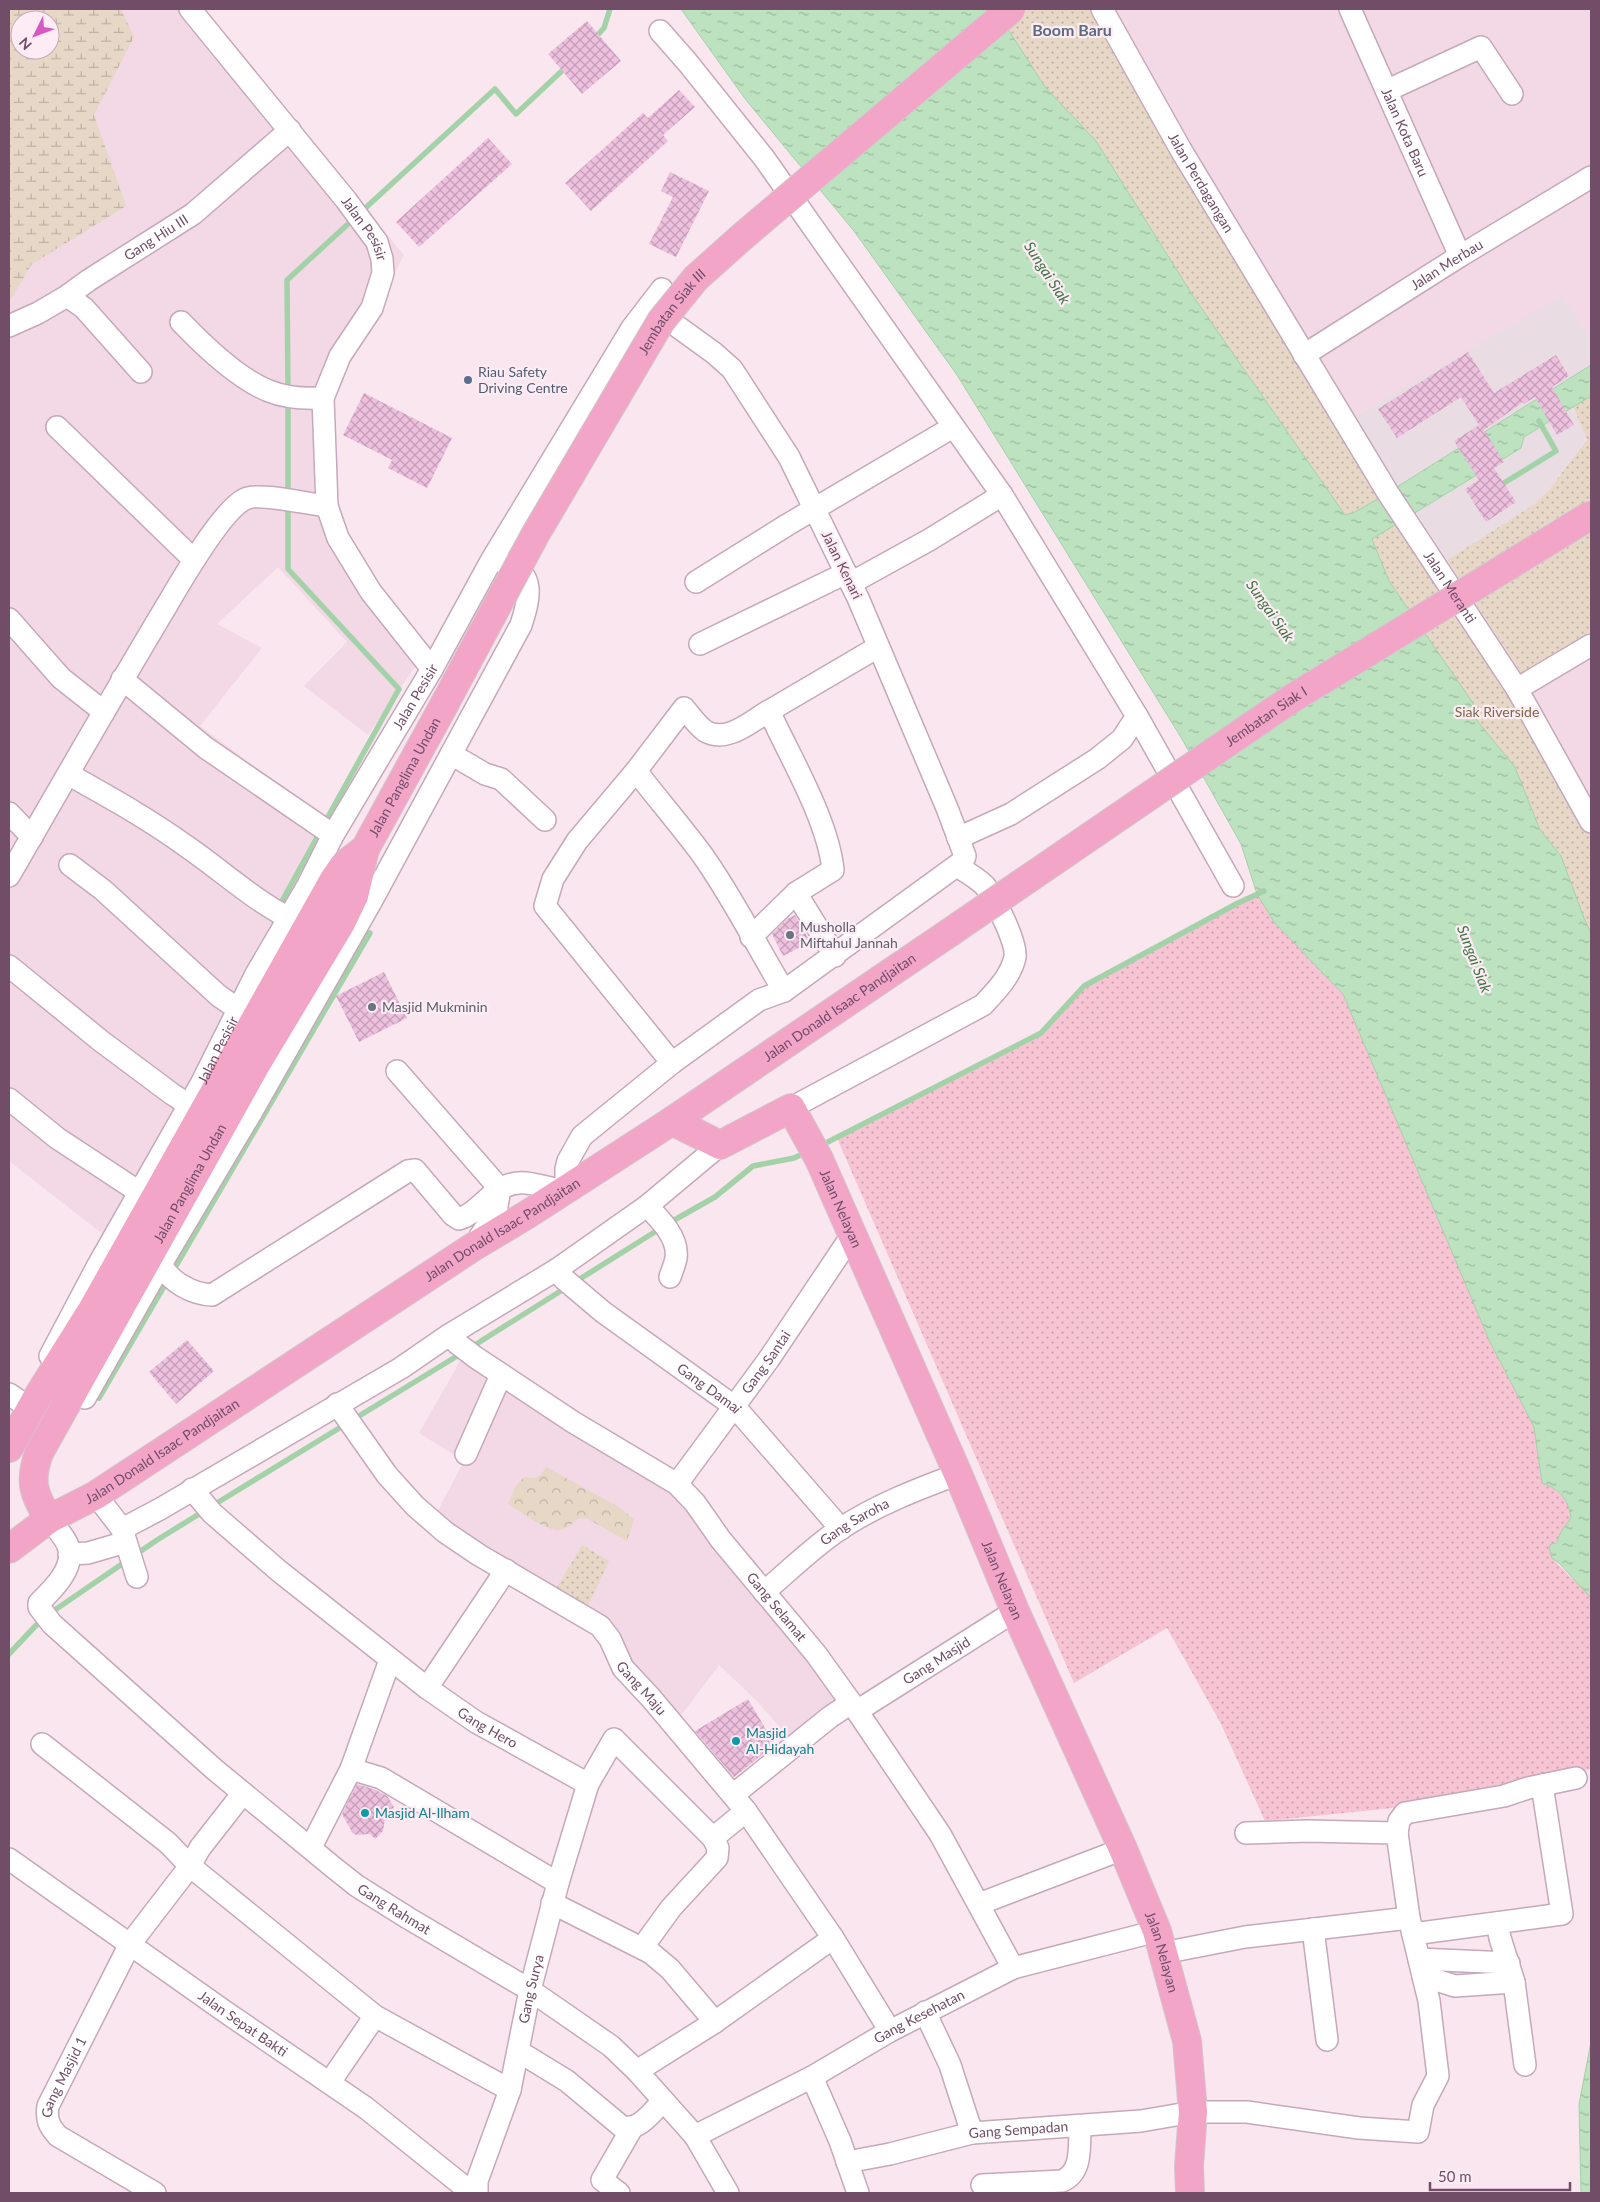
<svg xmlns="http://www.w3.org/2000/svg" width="1600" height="2202" font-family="Lato,sans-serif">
	<defs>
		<pattern id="grass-dots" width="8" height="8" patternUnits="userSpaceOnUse" patternTransform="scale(1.25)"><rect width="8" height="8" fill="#e6d7c6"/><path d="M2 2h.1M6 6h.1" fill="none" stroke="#bfb1a5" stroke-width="1.8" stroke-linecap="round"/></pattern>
		<pattern id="forest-crowns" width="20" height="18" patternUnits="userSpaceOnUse" patternTransform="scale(1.25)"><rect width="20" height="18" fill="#e6d7c6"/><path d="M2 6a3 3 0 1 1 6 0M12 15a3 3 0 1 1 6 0" fill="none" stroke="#bfb1a5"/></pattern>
		<pattern id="wetland-marsh" width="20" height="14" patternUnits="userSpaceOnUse" patternTransform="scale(1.25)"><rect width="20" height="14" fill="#e6d7c6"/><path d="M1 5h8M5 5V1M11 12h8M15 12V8" fill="none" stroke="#bfb1a5"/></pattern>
		<pattern id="sand-dots" width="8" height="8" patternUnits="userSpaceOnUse" patternTransform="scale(1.25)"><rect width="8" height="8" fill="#f6c4d3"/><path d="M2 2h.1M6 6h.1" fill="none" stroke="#cca1af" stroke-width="1.8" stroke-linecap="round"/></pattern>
		<pattern id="water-ripples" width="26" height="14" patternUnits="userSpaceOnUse" patternTransform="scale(1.25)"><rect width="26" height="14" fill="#bce2bf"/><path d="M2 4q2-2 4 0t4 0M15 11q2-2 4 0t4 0" fill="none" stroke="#9db99f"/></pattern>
		<pattern id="building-cross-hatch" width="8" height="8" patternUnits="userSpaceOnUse" patternTransform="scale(1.25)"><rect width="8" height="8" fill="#edc0de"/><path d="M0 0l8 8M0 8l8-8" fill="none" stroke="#c49eb8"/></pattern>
	</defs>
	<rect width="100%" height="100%" fill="#fae6ef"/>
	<g fill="#f3d8e6" fill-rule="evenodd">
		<path d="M9,9h192l19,26 184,220 -82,161 11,131 85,115 -50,73 -64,-49 43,-44 -69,-75 -61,57 45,24 -62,78 147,109 -238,404 -100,-78zM20,20h30v30h-30z"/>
		<path d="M1113,9h478v328l-29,-40 -209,120 -164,-272z"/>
		<path d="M1591,655v151l-61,-115z"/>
		<path d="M462,1358l207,125 174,217 -50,42 -36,-41 -38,-36 -40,53 -126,-124 -118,-78 29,-55 -45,-28z"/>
	</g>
	<path fill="#e9dde3" d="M1562,296l29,41v59l-18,12 14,30 -39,53 -15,14 -86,55 -94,-143z"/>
	<g fill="url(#grass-dots)">
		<path d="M995,9h96c28,56 61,110 93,165 63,109 129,217 197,323l-26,15 -10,3 -152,-219 -97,-155 -51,-54z"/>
		<path d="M1591,396v235l-69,43 -75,-114 86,-55 15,-14 39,-52 -14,-32z"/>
		<path d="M1398,523l112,170 81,143v97l-7,-15 -23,-62 -21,-26 -25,-63 -41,-50 -85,-136 -17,-43z"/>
		<path d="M582,1545l27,16 -24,51 -32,-18z"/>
	</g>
	<path fill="url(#forest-crowns)" d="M546,1467l71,39 17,13 -7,22 -39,-22 -9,-1c-6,5 -13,12 -21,12 -14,0 -38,-19 -50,-26l7,-17 9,-10 11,1 6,-3z"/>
	<path fill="url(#wetland-marsh)" fill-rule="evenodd" d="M9,9h112l13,28 -40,78 32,91 -94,58 -23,38zM20,20h30v30h-30z"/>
	<path fill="url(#sand-dots)" d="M1257,894l17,28 69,72 147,348 44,85 8,56c19,7 26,16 29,35 -8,10 -12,23 -22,30 1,15 33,36 42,50v171l-178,37 -148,15 -45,-99 -53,-94 -93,55 -237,-545 204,-105 43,-47z"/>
	<g fill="url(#water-ripples)" stroke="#a4d2a8">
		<path d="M681,9h314l50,78 51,54 97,155 152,219 10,-3 26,-15 210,-132v31l-67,41 -3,11 -149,91 17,42 86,125 -1,11 41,50 25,63 21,26 23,62 7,15v665l-32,-35 -7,-5 -3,-10 2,-4 5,-1 6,-13 9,-12c-3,-19 -10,-28 -29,-35l-8,-56 -44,-85 -147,-348 -69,-72 -17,-28 -16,-50 -59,-105 -225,-364 -103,-144 -108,-131z"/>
		<path d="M1591,2042v151h-10l-2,-89z"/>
	</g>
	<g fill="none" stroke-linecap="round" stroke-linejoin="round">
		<g stroke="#a4d2a8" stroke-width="5.5">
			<path d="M594,39l10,-11 6,-19"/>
			<path d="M288,392l-1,-112 208,-191 21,25 50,-47"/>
			<path d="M288,401v168l111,120 -75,135"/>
			<path d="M1499,486l57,-35 -17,-30"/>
			<path d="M281,903l39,-71"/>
			<path d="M820,1146l221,-113 43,-47 154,-83 26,-12"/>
			<path d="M669,1223l46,-26 38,-31 41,-8 13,-6"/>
			<path d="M470,1348l191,-120"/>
			<path d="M99,1398l271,-465"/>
			<path d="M212,1506l250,-153"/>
			<path d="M49,1614l108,-74 47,-29"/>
			<path d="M9,1654l33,-35"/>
		</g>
	</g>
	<g fill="url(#building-cross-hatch)">
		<path d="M587,21l34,40 -39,33 -34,-40z"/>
		<path d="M679,90l16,17 -32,28 5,6 -77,70 -26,-28 78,-70 5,5z"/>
		<path d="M488,138l24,26 -93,83 -23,-25z"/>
		<path d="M670,172l39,19 -33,66 -27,-13 24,-47 -12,-6z"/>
		<path d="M1468,352l26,41 62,-38 13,21 -17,11 22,38 -17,10 -22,-38 -11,7 -1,-2 -39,28 20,32 -10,6 22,34 -30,20 -21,-33 14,-9 -25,-39 25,-16 -18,-28 -64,41 -19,-29z"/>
		<path d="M364,393l88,45 -25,50 -39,-20 4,-8 -49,-25z"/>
		<path d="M795,915l15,27 -27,14 -11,-22 15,-15z"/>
		<path d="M384,972l23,46 -48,24 -23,-46z"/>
		<path d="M187,1340l27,31 -38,33 -27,-32z"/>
		<path d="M748,1699l27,46 -41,32 -39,-46z"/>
		<path d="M357,1784l19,6 11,6 7,11 -9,12 -2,12 -8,8 -5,-5 -14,1 -4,-3 -10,-18z"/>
	</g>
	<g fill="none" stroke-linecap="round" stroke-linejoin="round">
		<defs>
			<g id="minor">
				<path id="s1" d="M190,9l156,191 31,42 5,17 1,14 -11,35 -32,48 -17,42 4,108 11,32 33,54 61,77"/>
				<path id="s2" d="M1102,9l79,141 207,343 129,196 74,133"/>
				<path id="s3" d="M1350,9l110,247"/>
				<path d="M660,31l28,32 76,95 238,337 135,221 -15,23 -25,20 -86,55 -53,24"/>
				<path d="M1388,90l93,-43 31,47"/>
				<path d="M67,296l17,12 57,64"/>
				<path d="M181,322c23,24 57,57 88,69 17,7 36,8 54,7"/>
				<path id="s4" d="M9,326l29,-13 29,-17 22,-16 104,-66 97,-84"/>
				<path id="s5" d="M1304,355l156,-99 131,-79"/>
				<path d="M57,427l137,133"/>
				<path d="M696,582l91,-57 166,-98"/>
				<path d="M851,583l78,-43 73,-45"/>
				<path d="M9,619l52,59 43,34"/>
				<path d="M700,644l146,-71"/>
				<path d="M122,679l84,69 127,87"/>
				<path d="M1517,689l74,-44"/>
				<path d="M1137,716l96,170"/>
				<path d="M451,754l34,20 16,5 44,41"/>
				<path d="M636,771c21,27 44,54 65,82 31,43 55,92 83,138"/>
				<path d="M68,774c41,23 81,45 118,72 35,24 66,53 103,72"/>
				<path d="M9,813l23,24"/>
				<path d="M70,865l33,25 116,106 19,13"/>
				<path d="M9,876c52,-90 104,-181 158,-271 14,-24 55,-95 78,-106 13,-7 63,5 82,7"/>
				<path d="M796,893l39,63"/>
				<path d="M751,937l45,-44 37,-23c-5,-50 -43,-113 -64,-159l109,-64"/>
				<path d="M9,966l92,75 71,53 17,11"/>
				<path d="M672,1063l-127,-157 8,-27 24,-38 59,-70 48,-63c6,7 13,17 21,23 22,13 46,-10 64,-20"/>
				<path d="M397,1071l103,118"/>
				<path d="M9,1099l48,39 82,54"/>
				<path d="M791,1108l192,-103c13,-14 28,-29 32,-48 2,-14 -20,-59 -30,-71 -8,-8 -19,-14 -28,-20"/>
				<path d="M647,1206c13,13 32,32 29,52 -1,6 -4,13 -6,19"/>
				<path d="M475,1244l21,-32 4,-23"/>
				<path d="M161,1264c9,18 31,30 51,31l196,-124 7,-1 38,45 6,4c17,-5 26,-21 41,-30 25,-15 43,2 66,0v-20l2,-8 14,-25 90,-73 87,-63 25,-9 179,-130 2,-5 -18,-48 -89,-210 -69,-141 -57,-88 -18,-16 -65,-47"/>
				<path id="s6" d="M556,1270l8,9 39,33 132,95 106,122"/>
				<path id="s7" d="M449,1335l9,9 17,13 98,65 104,62 18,19 26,37 95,114 41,57 83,123 73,134"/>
				<path id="s8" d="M50,1356l47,-89 104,-183 55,-110 52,-89 25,-50 99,-166 59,-108 141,-233 30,-39"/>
				<path d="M9,1394l22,15"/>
				<path d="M85,1398l76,-134 90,-151 121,-213 149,-275c8,-25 16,-52 -16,-61"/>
				<path id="s9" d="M337,1404l50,71 28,31 30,26 34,23 121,71 10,13 13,29 28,30 95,113 87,127 57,93"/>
				<path d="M466,1454l35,-79"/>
				<path id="s10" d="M677,1484l92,-125 83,-124"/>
				<path id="s11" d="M192,1489l20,24 67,58 148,117 49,34 112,62"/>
				<path d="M96,1495l26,34 38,-20 241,-141 48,-33 107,-65 91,-64 73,-61"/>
				<path id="s12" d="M49,1519c6,8 18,20 20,30 5,20 -17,41 -30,54v4l13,17 162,145 119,98 24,19 51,32 122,72 81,56 26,25 58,65 33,57"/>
				<path d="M122,1529l15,48"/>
				<path d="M69,1554l19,-1 38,-11"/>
				<path id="s13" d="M764,1592c25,-21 49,-45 76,-63 36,-24 78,-40 118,-55"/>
				<path d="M390,1660l-39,109 30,9 177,105"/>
				<path d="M427,1688l79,-118"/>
				<path id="s14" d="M857,1711l158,-100"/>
				<path d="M42,1744l126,99 22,23 185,150 135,74"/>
				<path d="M733,1795l97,-78 21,-14"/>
				<path d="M1397,1833l2,-12 6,-8 99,-17 24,-8 48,-10"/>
				<path d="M311,1847l40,-78"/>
				<path id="s15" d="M9,1859l218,154 139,95 106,85"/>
				<path d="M552,1903l99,50 19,16 45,53"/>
				<path d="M979,1904l144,-55"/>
				<path d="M1497,1923l3,15 14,44 11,83"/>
				<path d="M1313,1929l14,111"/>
				<path d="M1413,1934l149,-20 -20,-129"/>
				<path d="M642,1948l29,-40 46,-50 1,-10 -5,-10"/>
				<path d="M1163,1953l82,-16 164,-19"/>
				<path d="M1419,1959l90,4"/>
				<path d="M1423,1976l32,10 59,-4"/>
				<path d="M925,2012l25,53 22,68"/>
				<path d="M518,2051l49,30 54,45c17,7 31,-14 42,-25"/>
				<path d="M637,2071l78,-49 118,-84"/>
				<path d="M812,2077l28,64 18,52"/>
				<path d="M330,2082l45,-66"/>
				<path id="s16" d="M695,2136l117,-59 78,-46 123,-63 144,-37"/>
				<path id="s17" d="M847,2162l43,-8 82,-21 169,-12 52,-9h54l112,16 59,4 5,-27 15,-29 -9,-75 -20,-83 -12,-85 -90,-2 -61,2"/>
				<path d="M982,2185l80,-4c21,-9 17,-35 18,-55"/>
				<path id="s18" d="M155,2193l-97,-57c-9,-10 -12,-16 -10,-30l82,-162 60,-78 10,-18 43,-55"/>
				<path id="s19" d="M477,2193v-12l33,-91 20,-100 28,-107 30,-99 26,-45 99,99 33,-27"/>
				<path d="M619,2193l-17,-13 30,-52"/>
			</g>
			<g id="major">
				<path id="s20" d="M672,1121l48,24 71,-37 28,51 139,315 57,137 108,238 34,82 30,110 6,71 -4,54 1,27"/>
				<path id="s21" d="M9,1448l26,-47 57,-91 241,-429 11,-16 21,-16 79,-144"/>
				<path id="s22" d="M49,1519c-16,-25 -20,-38 -10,-66l218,-390 84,-140 13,-27 11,-47"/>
				<path id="s23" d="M9,1549l40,-30 47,-24 377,-248 55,-33 144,-93 277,-188"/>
			</g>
		</defs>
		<use href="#minor" stroke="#c6a8bb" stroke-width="24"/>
		<use href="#major" stroke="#d2c6ce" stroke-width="30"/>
		<use href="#minor" stroke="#fff" stroke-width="21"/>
		<use href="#major" stroke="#f2a5c7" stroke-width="28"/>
		<defs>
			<g id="major-bridge">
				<path id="s24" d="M444,705l91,-170 126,-214 35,-43 47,-42 268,-227"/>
				<path id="s25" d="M949,933l342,-234 300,-184"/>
			</g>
		</defs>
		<use href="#major-bridge" stroke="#d2c6ce" stroke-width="30" stroke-linecap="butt"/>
		<use href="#major-bridge" stroke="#f2a5c7" stroke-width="28"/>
	</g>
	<circle fill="#5c6f8a" stroke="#fdecf4" stroke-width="2" cx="468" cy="380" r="5"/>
	<g fill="#6b7280" stroke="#fdecf4" stroke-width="2">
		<circle cx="790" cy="935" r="5"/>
		<circle cx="372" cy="1007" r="5"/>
	</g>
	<g fill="#0f9aa8" stroke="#fdecf4" stroke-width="2">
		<circle cx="736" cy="1741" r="5"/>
		<circle cx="365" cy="1813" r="5"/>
	</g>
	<g text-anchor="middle" stroke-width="4.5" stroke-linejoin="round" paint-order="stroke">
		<g font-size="14" fill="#714d67" stroke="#fdecf4">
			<text dy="5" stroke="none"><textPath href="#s3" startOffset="135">Jalan Kota Baru</textPath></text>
			<text dy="5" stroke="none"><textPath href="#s2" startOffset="200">Jalan Perdagangan</textPath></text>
			<text dy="5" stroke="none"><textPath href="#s1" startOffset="281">Jalan Pesisir</textPath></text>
			<text dy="5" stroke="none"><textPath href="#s4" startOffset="172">Gang Hiu III</textPath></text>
			<text dy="5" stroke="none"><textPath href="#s5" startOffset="169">Jalan Merbau</textPath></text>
			<text dy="5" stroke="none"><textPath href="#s24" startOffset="455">Jembatan Siak III</textPath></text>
			<text transform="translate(842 565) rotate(64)" y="5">Jalan Kenari</text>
			<text dy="5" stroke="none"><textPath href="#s2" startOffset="675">Jalan Meranti</textPath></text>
			<text dy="5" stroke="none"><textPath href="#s8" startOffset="754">Jalan Pesisir</textPath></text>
			<text dy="5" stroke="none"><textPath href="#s25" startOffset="384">Jembatan Siak I</textPath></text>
			<text dy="5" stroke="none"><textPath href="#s21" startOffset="781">Jalan Panglima Undan</textPath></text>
			<text dy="5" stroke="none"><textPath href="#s23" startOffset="992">Jalan Donald Isaac Pandjaitan</textPath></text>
			<text dy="5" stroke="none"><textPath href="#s8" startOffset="349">Jalan Pesisir</textPath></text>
			<text dy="5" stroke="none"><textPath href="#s22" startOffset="379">Jalan Panglima Undan</textPath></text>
			<text dy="5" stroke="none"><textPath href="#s20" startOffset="246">Jalan Nelayan</textPath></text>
			<text dy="5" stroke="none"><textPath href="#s23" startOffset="588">Jalan Donald Isaac Pandjaitan</textPath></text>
			<text dy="5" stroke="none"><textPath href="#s10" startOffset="151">Gang Santai</textPath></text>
			<text dy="5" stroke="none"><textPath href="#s6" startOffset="194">Gang Damai</textPath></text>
			<text dy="5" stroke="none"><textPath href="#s23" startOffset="182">Jalan Donald Isaac Pandjaitan</textPath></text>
			<text dy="5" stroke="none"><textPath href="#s13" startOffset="115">Gang Saroha</textPath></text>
			<text dy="5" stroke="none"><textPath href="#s20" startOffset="651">Jalan Nelayan</textPath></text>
			<text dy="5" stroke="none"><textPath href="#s7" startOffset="431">Gang Selamat</textPath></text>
			<text dy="5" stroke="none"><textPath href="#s14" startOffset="94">Gang Masjid</textPath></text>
			<text dy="5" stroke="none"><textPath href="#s9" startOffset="425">Gang Maju</textPath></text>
			<text dy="5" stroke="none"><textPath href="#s11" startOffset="381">Gang Hero</textPath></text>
			<text dy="5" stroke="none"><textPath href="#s12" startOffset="572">Gang Rahmat</textPath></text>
			<text dy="5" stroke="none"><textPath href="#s20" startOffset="1056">Jalan Nelayan</textPath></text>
			<text dy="5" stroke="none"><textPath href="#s19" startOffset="212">Gang Surya</textPath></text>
			<text dy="5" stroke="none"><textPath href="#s16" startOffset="254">Gang Kesehatan</textPath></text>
			<text dy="5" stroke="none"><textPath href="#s15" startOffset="286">Jalan Sepat Bakti</textPath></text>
			<text dy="5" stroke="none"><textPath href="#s18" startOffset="178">Gang Masjid 1</textPath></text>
			<text dy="5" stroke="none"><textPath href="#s17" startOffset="175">Gang Sempadan</textPath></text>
		</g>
		<g font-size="14" fill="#4e5e75" stroke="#fdecf4" text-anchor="start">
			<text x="478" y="377">Riau Safety<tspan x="478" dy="16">Driving Centre</tspan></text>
		</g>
		<g font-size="14" fill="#7b6949" stroke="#fdecf4">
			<text x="1497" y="717">Siak Riverside</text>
		</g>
		<g font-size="14" fill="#5b616d" stroke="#fdecf4" text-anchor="start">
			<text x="800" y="932">Musholla<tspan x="800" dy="16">Miftahul Jannah</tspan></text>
			<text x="382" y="1012">Masjid Mukminin</text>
		</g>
		<g font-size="14" fill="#0d838f" stroke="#fdecf4" text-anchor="start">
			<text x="746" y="1738">Masjid<tspan x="746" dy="16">Al-Hidayah</tspan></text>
			<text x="375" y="1818">Masjid Al-Ilham</text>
		</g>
		<g font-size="15" font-style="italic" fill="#427547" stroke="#fdecf4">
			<text transform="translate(1047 273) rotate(57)" y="5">Sungai Siak</text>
			<text transform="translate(1270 611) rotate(55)" y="5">Sungai Siak</text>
			<text transform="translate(1474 959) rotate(69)" y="5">Sungai Siak</text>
		</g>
		<g font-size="16" font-weight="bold" fill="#5d6b80" stroke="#fdecf4">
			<text x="1072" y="36">Boom Baru</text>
		</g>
	</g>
	<rect width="1600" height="2202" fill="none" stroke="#714d67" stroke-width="20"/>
	<g transform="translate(35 35) rotate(228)"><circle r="24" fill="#fdecf4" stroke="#c5acbc"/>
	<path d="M0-4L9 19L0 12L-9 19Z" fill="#d857c5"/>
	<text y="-8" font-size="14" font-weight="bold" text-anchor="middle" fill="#714d67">N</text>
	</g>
	<path d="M1430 2182v8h140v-8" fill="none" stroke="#714d67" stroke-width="2.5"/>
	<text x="1438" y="2182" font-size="15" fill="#714d67" stroke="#fdecf4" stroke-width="4" paint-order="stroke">50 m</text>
</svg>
